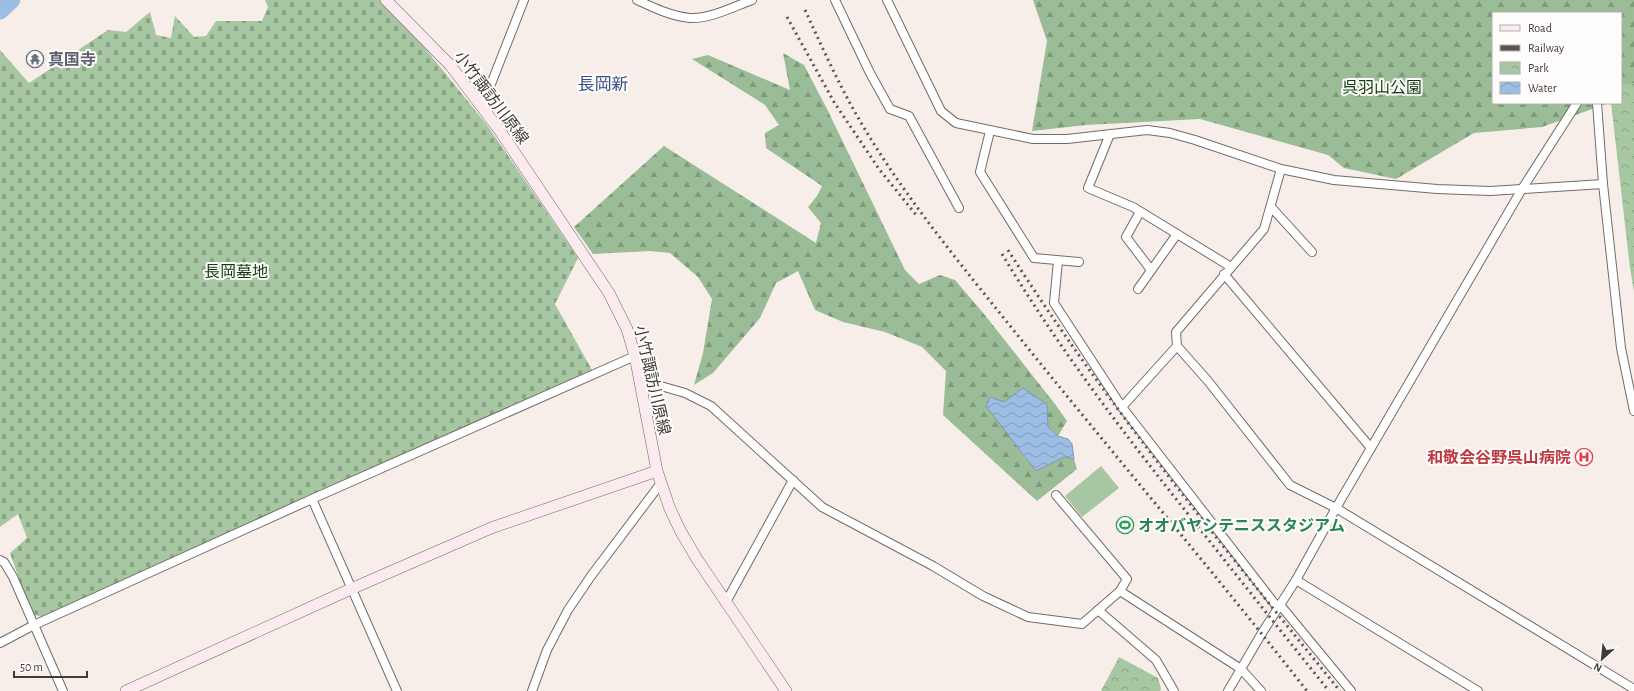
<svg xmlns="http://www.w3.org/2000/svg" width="1634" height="691" font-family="'Alegreya Sans','Noto Sans JP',sans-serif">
	<defs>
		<pattern id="forest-firs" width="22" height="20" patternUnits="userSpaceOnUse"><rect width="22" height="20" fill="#9abc96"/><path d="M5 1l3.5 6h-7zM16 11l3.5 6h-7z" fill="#7f9a7b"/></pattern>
		<pattern id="cemetery-stones" width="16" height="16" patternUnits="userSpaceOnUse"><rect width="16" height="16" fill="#a6c7a2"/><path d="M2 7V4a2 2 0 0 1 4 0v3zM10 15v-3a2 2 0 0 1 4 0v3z" fill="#89a385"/></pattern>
		<pattern id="park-crowns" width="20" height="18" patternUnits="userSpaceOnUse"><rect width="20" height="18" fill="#a6c7a2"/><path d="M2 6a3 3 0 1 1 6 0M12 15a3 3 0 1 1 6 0" fill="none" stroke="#89a385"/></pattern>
		<pattern id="water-waves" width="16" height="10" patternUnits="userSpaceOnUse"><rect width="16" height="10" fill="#9dbee4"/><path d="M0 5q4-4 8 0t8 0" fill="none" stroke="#819cba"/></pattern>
	</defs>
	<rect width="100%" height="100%" fill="#f8eee9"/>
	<path fill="#a6c7a2" d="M1101,466l18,22 -37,29 -17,-21z"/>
	<g fill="url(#forest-firs)">
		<path d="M1033,0h601v98l-13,2v-87h-128v90h116l-67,24 -68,6 -78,46 -52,-11 -16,-13 -128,-36 -114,6 -54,6 15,-90z"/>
		<path d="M783,53l21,12 24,46 77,159 14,14 21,-9 15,5 29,34 71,90 12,17 -9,15 -10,-9 -1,-23 -36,33 15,22 18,8 20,-10 10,2 3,10 -40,32 -94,-86 3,-44 -24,-24 -37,-15 -42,-10 -28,-12 -17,-39 -22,12 -16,35 -47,55 -19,12 9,-32 9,-54 -14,-22 -28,-24 -20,-2 -57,3 -19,-27 90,-81 152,97 5,-20 -13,-16 9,-11 5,-10 -56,-38 -1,-15 14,-8 -14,-20 -73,-46 16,-4 82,35z"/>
	</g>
	<path fill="url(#cemetery-stones)" d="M265,0h121l101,125 91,133 -23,46 37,66 -551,247 -10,-4 -21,-60 17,-15 -9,-24 -18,13v-477l29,33 79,-53 18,2 24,-20 6,23 15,3 4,-22 19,21 12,-1 10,-15h46l6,-14z"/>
	<g fill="url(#park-crowns)">
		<path d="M1634,83v209l-4,-24 -19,-165h10v-18z"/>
		<path d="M1119,657l39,21 3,11 -1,2h-59z"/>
	</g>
	<path fill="url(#water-waves)" stroke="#8197b1" d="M1023,388l24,16 1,23 10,9 10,3 4,5 2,15 -10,-2 -28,14 -50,-65 4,-9 14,5z"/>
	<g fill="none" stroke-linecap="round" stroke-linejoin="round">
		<path stroke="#9dbee4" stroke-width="17" d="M0,11l12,-11"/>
		<defs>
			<g id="street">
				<path d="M637,0c17,8 34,16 53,18 20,1 43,-11 62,-18"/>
				<path d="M835,0l35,73 20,36 19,7 50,92"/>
				<path d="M887,0l54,111 15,12 77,16h34l80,-9 23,3 25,7 86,29 53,11 103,9 53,2 113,-7"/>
				<path d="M1597,103l6,81 18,164 13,63"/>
				<path d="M482,107l42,-107"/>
				<path d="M990,131l-10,41 54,86 45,4"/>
				<path d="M1110,134l-22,54 45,19 98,60"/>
				<path d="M1281,169l-17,60 -88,103 1,14 31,35 82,104 46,23 298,181"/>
				<path d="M1271,207l41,45"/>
				<path d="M1140,212l-14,25 25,33"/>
				<path d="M1058,261l-4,42 68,104"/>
				<path d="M1224,274l147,174"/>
				<path d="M1138,289l39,-55"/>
				<path d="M1177,346l-55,61 156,201"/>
				<path d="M640,380l45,13 26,13 111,101 111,59 50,30 45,21 54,7 38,-33 7,-12 -71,-84"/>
				<path d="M312,499l85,192"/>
				<path d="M0,560l4,2 9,15 50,114"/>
				<path d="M1296,580l182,111"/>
				<path d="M1120,591l121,78 20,22"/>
				<path d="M726,602l67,-122"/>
				<path d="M1281,606l70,85"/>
				<path d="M1098,610l58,50 18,31"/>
				<path d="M0,643l34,-18 278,-126 323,-143"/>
				<path d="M532,691l15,-41 21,-40 23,-34 70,-93"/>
				<path d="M1228,691l34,-58 34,-53 40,-72 186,-319 55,-86"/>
			</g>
			<g id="secondary">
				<path d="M386,0l64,65 50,66 109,162 18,36 8,27 22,115 13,38 11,23 16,27 89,132"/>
				<path d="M126,691l225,-102 140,-61 166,-57"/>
			</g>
		</defs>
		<use href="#street" stroke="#736b66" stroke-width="10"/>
		<use href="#secondary" stroke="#736b66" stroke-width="12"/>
		<use href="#street" stroke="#fff" stroke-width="8"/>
		<use href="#secondary" stroke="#fbeaee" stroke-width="11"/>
		<g stroke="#5a5553" stroke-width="3" stroke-dasharray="2 4" stroke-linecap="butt">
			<path d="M805,10c17,37 34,75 55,111 45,77 103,146 159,216 95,118 194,234 288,354"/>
			<path d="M787,17l47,85 45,67 38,47"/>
			<path d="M1008,250c99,155 216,298 332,441"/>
			<path d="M1002,254c56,93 122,180 190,265 45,57 91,115 137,172"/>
		</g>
	</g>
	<defs>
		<symbol id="temple-ring" viewBox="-11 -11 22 22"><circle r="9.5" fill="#fffdfc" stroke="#6b7280" stroke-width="1.5"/><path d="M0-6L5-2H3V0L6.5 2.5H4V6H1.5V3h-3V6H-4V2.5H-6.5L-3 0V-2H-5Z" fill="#6b7280"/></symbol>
		<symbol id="hospital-ring" viewBox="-11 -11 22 22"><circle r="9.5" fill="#fffdfc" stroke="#e0444e" stroke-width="1.5"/><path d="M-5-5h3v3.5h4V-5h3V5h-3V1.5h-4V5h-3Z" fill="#e0444e"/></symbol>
		<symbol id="stadium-ring" viewBox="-11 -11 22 22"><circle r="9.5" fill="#fffdfc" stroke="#2e9e5b" stroke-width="1.5"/><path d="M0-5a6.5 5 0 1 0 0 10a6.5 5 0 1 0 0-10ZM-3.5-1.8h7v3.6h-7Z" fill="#2e9e5b"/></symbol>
	</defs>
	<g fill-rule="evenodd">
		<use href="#temple-ring" x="25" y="49" width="20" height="20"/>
		<use href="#hospital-ring" x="1574" y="447" width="20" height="20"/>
		<use href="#stadium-ring" x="1115" y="515" width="20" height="20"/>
	</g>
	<g text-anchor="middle" stroke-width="4" stroke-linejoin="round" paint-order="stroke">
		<g font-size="16" font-weight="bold" fill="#5b616d" stroke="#fffdfc" text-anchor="start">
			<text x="48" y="65">真国寺</text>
		</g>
		<g font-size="16" fill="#0e3e0a" stroke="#fffdfc">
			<text x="1382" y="93">呉羽山公園</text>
			<text x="236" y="277">長岡墓地</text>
		</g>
		<g font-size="16" fill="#3f3b39" stroke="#fffdfc">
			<text transform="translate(492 97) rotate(53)" y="6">小竹諏訪川原線</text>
			<text transform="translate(653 380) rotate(77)" y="6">小竹諏訪川原線</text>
		</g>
		<g font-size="16" font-weight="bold" fill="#be3a42" stroke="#fffdfc" text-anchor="end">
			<text x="1571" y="463">和敬会谷野呉山病院</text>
		</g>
		<g font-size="16" font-weight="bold" fill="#27864d" stroke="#fffdfc" text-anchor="start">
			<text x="1138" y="531">オオバヤシテニススタジアム</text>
		</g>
		<g font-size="17" fill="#384e89" stroke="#fffdfc">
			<text x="603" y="90">長岡新</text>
		</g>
	</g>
	<rect x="1492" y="12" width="130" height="92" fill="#fffdfc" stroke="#b2afae"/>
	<rect x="1500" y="25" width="20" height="6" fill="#fbeaee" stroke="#b2afae"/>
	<text x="1528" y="32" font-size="12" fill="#3f3b39">Road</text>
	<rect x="1500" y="45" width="20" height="6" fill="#5a5553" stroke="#b2afae"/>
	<text x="1528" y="52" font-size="12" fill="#3f3b39">Railway</text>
	<rect x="1500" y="62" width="20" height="12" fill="url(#park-crowns)" stroke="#b2afae"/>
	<text x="1528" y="72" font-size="12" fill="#3f3b39">Park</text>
	<rect x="1500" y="82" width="20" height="12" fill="url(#water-waves)" stroke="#b2afae"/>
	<text x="1528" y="92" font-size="12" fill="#3f3b39">Water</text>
	<g transform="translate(1602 659) rotate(207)" stroke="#fffdfc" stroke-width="3" paint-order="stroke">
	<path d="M0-3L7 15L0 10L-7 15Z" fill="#3f3b39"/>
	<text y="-6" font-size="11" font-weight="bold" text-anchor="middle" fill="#3f3b39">N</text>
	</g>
	<path d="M14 671v6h73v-6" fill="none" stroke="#3f3b39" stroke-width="2"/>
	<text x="20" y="671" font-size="12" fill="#3f3b39" stroke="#fffdfc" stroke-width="3" paint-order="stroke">50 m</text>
</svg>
